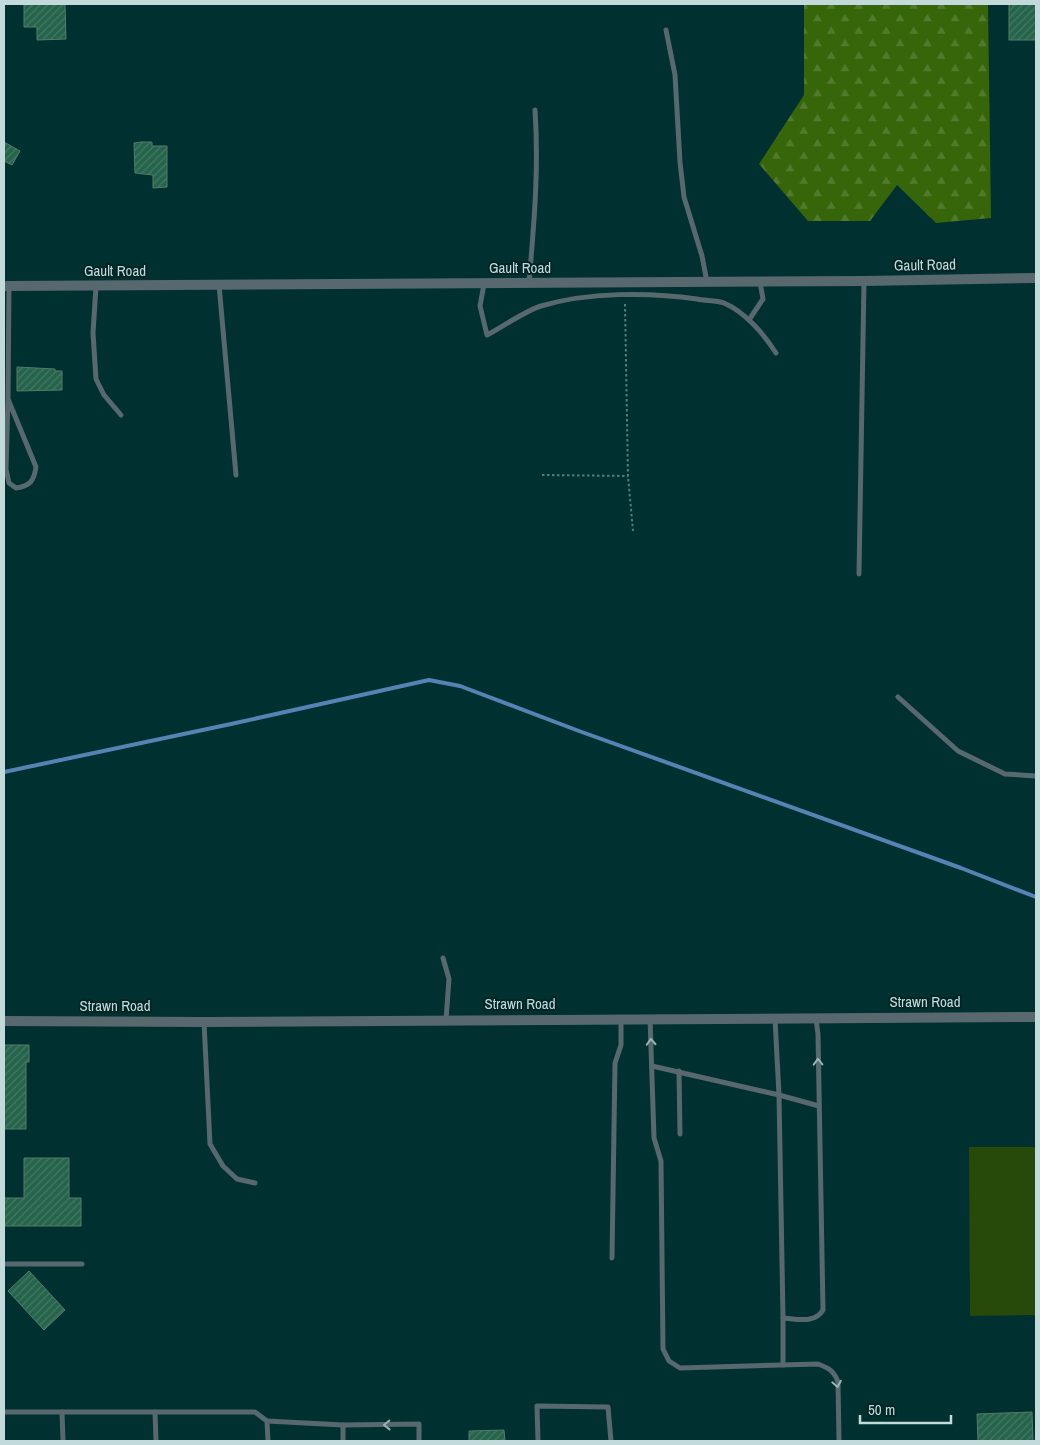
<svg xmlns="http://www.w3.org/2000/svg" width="1040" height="1445" font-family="'Archivo Narrow',sans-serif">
	<defs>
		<pattern id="forest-firs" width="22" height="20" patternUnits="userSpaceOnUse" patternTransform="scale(1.25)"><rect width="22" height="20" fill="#37650a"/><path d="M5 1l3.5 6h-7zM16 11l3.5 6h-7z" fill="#527a2d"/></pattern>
		<pattern id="building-hatch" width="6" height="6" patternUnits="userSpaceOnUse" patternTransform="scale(1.25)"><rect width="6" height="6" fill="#25634b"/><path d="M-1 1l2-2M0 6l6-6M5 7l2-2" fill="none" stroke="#437964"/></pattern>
	</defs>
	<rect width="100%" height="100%" fill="#003030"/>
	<path fill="url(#forest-firs)" d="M804,4h184l3,214 -55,5 -39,-38 -27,36h-62l-49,-57 45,-69z"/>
	<path fill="#27490a" d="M969,1147h67v168l-66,1z"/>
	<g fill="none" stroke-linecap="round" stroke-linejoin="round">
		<path stroke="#5583b3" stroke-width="4" d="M4,772l227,-48 198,-44 31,6 119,45 382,137 75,29"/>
	</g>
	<g fill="url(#building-hatch)" stroke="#567b6a">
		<path d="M24,4h41l1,35 -29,1v-13h-13z"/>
		<rect x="1009" y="4" width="27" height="36"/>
		<path d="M4,142l16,9 -8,14 -8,-4z"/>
		<path d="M141,142h11v4h15v41l-14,1v-13l-18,-2 -1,-30z"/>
		<path d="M17,367l38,2v2h7v19l-45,1z"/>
		<path d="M4,1045h25v17h-3v67h-22z"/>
		<path d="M24,1158h45v40h12v28h-77v-28h20z"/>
		<path d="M29,1271l36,39 -21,20 -36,-39z"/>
		<path d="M1032,1412l1,29h-55l-1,-27z"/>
		<path d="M504,1430l1,11h-36v-10z"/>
	</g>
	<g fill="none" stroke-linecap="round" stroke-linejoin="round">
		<g stroke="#577c7c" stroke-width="2" stroke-dasharray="2.5 2.5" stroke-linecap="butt">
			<path d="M625,304l3,172 5,55"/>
			<path d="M542,475l86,1"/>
		</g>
		<g stroke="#58686f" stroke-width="5">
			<path d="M666,30l9,45 5,87 4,35 18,59 5,26"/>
			<path d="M529,283c5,-60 10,-113 6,-173"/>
			<path d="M484,284l-4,22 7,29c15,-8 40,-25 54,-29 47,-14 108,-14 156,-7 8,2 19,1 27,4 21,9 40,31 52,50"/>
			<path d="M219,285l17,190"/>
			<path d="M96,286l-3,47 3,46 8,16 17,20"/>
			<path d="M749,320l14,-21 -3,-17"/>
			<path d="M8,399l-2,70 3,14 7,5c14,-2 18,-7 20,-21l-28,-68 1,-113"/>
			<path d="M859,574l5,-293"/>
			<path d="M898,697l60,54 47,23 31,2"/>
			<path d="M443,958l6,21 -3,41"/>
			<path d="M650,1018l4,120 7,23 2,188 6,12 11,7 138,-4c11,4 16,7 20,18l1,59"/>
			<path d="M204,1022l6,122 13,22 14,13 18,4"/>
			<path d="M652,1066l127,29 -4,-76"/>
			<path d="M679,1071l1,63"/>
			<path d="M612,1258l3,-195 6,-18v-25"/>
			<path d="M4,1264h78"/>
			<path d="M783,1318l-4,-223 40,11"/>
			<path d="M783,1365v-47c14,1 32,6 40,-8l-5,-276 -2,-15"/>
			<path d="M4,1412h251l12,9 1,20"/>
			<path d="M62,1412l1,29"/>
			<path d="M155,1412l1,29"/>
			<path d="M267,1421l76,4 76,-1v17"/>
			<path d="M343,1425v16"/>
			<path d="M538,1441l-1,-35 71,1 3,34"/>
		</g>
		<g stroke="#58686f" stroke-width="10">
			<path d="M4,286l860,-5 172,-3"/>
			<path d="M4,1021l200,1 832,-5"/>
		</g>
	</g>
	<defs><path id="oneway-chevron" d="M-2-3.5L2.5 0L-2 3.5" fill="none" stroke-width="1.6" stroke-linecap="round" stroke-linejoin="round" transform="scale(1.25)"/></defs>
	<g stroke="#9db2b4">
		<use href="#oneway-chevron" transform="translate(651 1042) rotate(-93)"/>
		<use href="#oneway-chevron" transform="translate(818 1062) rotate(-91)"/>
		<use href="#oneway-chevron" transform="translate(837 1384) rotate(80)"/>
		<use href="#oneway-chevron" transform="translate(387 1425) rotate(179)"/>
	</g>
	<g text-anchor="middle" stroke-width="4" stroke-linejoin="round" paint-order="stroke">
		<g font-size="15" fill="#c2dad9" stroke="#012525">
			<text transform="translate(925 265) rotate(-1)" y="5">Gault Road</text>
			<text x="520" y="273">Gault Road</text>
			<text x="115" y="276">Gault Road</text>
			<text x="925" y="1007">Strawn Road</text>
			<text x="520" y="1009">Strawn Road</text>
			<text x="115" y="1011">Strawn Road</text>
		</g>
	</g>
	<rect width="1040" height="1445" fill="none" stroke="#c2dad9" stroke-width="10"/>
	<path d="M860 1415v8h91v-8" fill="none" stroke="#c2dad9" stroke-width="2.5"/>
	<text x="868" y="1415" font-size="15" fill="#c2dad9" stroke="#012525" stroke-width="4" paint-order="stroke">50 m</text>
</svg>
